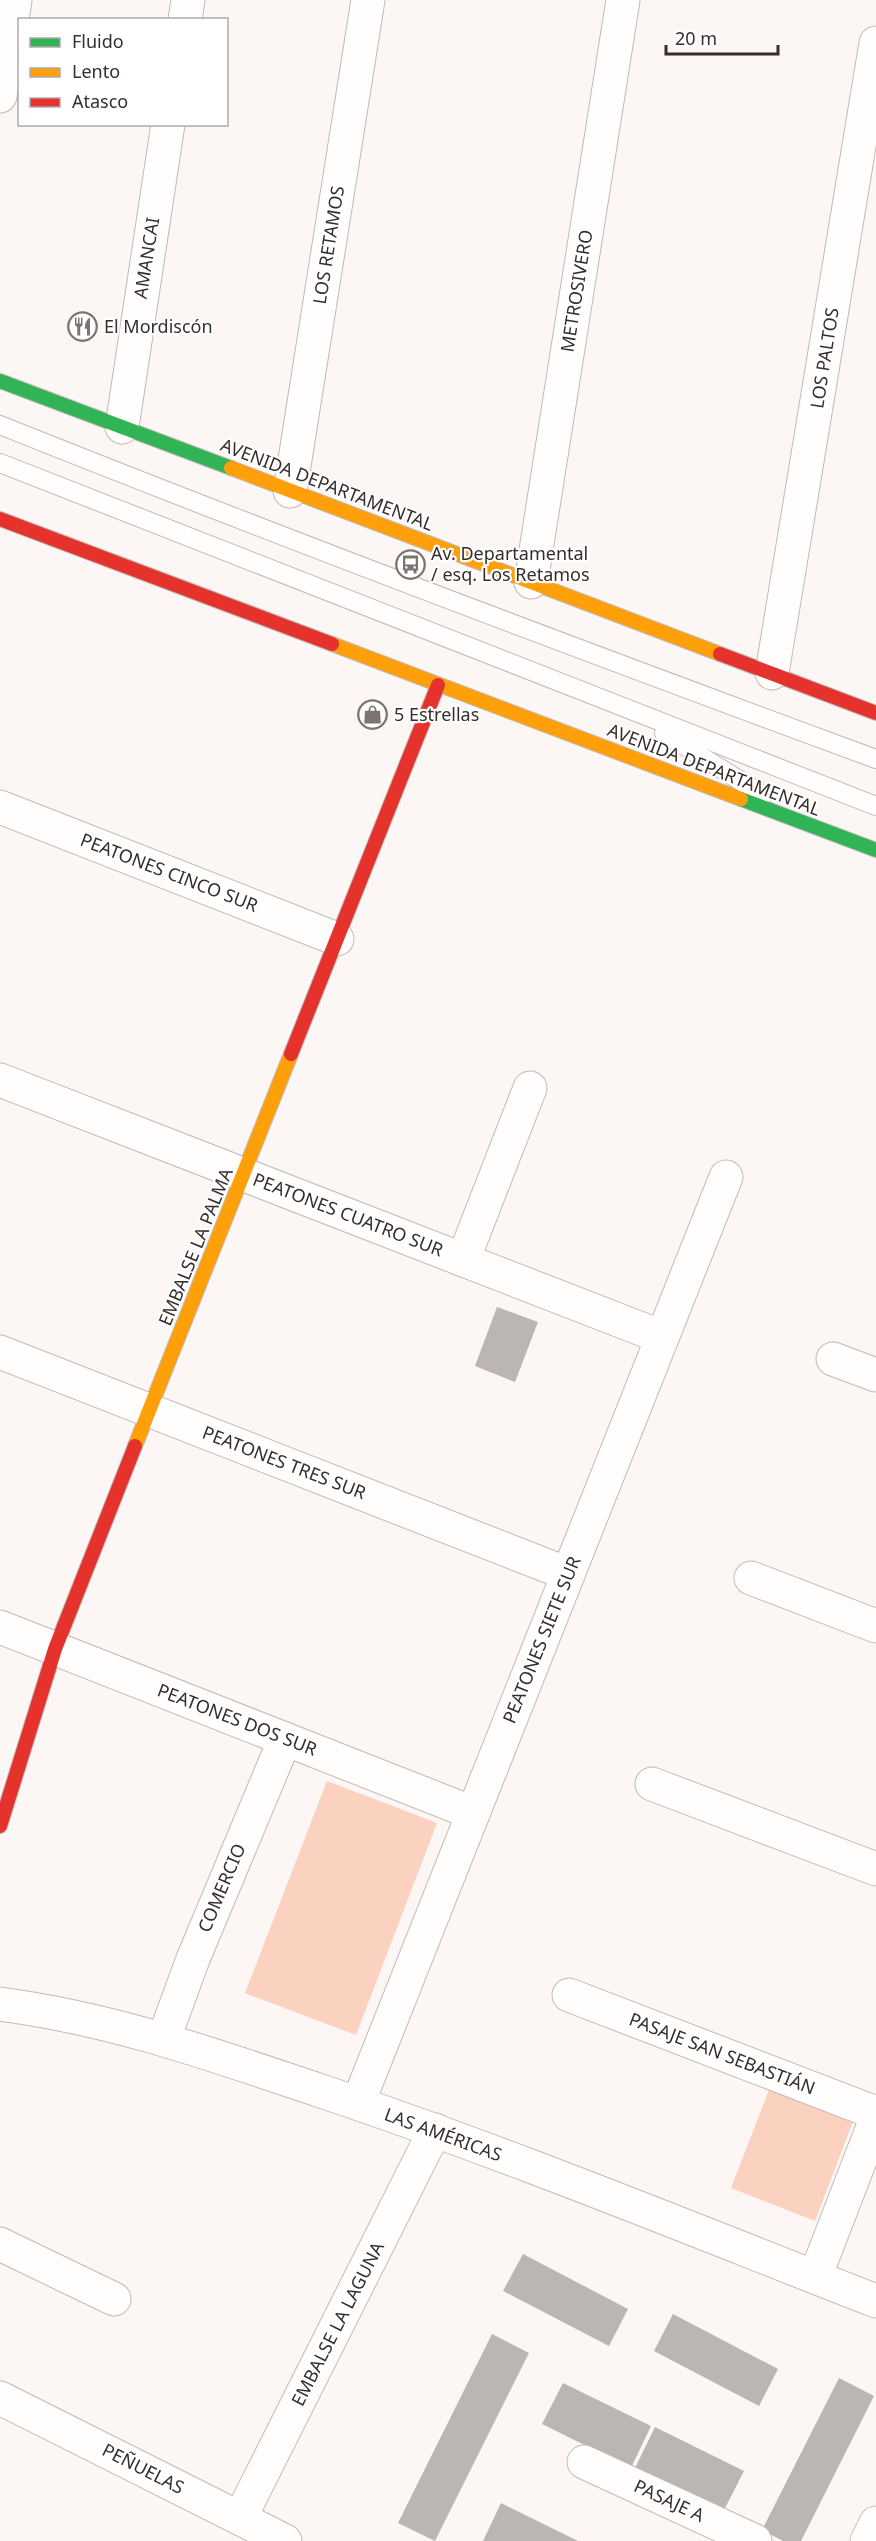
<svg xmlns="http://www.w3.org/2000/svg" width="876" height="2541" font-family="'Noto Sans',sans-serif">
	<rect width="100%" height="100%" fill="#fcf6f4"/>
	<g fill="#fbd2bf">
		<path d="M327,1781l110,42 -81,212 -111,-42z"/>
		<path d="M772,2082l84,32 -41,107 -84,-33z"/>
	</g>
	<g fill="#bbb5b3">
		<path d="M497,1307l41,15 -23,60 -40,-16z"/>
		<path d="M523,2254l105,55 -19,37 -106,-55z"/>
		<path d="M673,2314l105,55 -19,37 -105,-55z"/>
		<path d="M492,2334l37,19 -94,188 -37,-18z"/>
		<path d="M839,2378l35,18 -73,145h-18l-21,-11z"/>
		<path d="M563,2383l88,43 -20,42 -89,-44z"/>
		<path d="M655,2427l89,44 -21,41 -88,-44z"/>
		<path d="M501,2503l77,38h-95z"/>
	</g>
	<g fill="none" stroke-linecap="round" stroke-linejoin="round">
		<defs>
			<g id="lane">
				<path d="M0,425c290,116 583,226 876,334"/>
				<path d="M0,463l876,343"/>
				<path d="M664,733l99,62"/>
			</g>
			<g id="street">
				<path d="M185,20l3,-20"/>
				<path d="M0,96l15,-96"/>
				<path d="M122,427l46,-303"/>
				<path d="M290,491l78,-491"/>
				<path d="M531,582l92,-582"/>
				<path d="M772,673l104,-630"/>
				<path d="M0,807l337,132"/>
				<path d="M0,1080l662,257"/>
				<path d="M463,1260l67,-172"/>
				<path d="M0,1352l568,222"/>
				<path d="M833,1359l43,16"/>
				<path d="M751,1578l125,48"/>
				<path d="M0,1627l473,186"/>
				<path d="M652,1784l224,85"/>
				<path d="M569,1995l307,118"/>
				<path d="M0,2004c113,15 211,50 318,86 189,63 373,139 558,211"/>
				<path d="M164,2038l29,-79 92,-220"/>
				<path d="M358,2103l368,-926"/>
				<path d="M0,2244l114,55"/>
				<path d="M815,2277l61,-158"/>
				<path d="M0,2398l285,143"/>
				<path d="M584,2462l171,79"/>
				<path d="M240,2518l195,-388"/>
				<path d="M867,2541l9,-18"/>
			</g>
			<g id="fast">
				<path d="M0,381l231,87"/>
				<path d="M741,799l135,51"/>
			</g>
			<g id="slow">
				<path d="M231,468l489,186"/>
				<path d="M332,644l409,155"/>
				<path d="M135,1446l156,-392"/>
			</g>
			<g id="jam">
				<path d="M0,519l332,125"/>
				<path d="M720,654l156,59"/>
				<path d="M291,1054l147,-369"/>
				<path d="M0,1826l55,-177 80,-203"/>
			</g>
		</defs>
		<use href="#lane" stroke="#c0bab8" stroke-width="20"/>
		<use href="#street" stroke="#c0bab8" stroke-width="35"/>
		<use href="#fast" stroke="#c0bab8" stroke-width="16"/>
		<use href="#slow" stroke="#c0bab8" stroke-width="16"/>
		<use href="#jam" stroke="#c0bab8" stroke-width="16"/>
		<use href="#lane" stroke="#fffefd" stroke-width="18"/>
		<use href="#street" stroke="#fffefd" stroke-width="33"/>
		<use href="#fast" stroke="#30b455" stroke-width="14"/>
		<use href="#slow" stroke="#ff9f0a" stroke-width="14"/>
		<use href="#jam" stroke="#e5322d" stroke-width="14"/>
	</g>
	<defs>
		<symbol id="restaurant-ring" viewBox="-11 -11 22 22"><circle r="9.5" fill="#fff" stroke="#7b7471" stroke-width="1.5"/><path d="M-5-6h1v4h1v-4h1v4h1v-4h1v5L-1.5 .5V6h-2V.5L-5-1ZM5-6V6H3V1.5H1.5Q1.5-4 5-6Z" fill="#7b7471"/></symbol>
		<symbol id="bus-ring" viewBox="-11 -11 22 22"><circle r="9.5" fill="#fff" stroke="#7b7471" stroke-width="1.5"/><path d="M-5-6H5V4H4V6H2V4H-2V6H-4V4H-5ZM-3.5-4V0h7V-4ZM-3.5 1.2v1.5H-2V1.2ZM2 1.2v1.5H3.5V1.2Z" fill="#7b7471"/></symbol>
		<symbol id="shop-ring" viewBox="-11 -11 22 22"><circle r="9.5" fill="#fff" stroke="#7b7471" stroke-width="1.5"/><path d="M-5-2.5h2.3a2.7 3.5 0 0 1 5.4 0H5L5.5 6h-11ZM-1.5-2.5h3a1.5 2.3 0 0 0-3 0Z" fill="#7b7471"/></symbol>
	</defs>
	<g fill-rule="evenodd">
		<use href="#restaurant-ring" x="66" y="310" width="33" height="33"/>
		<use href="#bus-ring" x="394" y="548" width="33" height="33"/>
		<use href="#shop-ring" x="356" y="698" width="33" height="33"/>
	</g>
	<g text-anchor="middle" stroke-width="4.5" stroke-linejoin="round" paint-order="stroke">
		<g font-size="18" fill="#352e2b" stroke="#fff">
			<text transform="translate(329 245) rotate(-81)" y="6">LOS RETAMOS</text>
			<text transform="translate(147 258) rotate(-81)" y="6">AMANCAI</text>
			<text transform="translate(577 291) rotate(-81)" y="6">METROSIVERO</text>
			<text transform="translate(825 358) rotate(-81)" y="6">LOS PALTOS</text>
			<text transform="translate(327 485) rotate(21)" y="6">AVENIDA DEPARTAMENTAL</text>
			<text transform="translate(714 770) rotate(21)" y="6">AVENIDA DEPARTAMENTAL</text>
			<text transform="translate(169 873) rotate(21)" y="6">PEATONES CINCO SUR</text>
			<text transform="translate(348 1215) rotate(21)" y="6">PEATONES CUATRO SUR</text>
			<text transform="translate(196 1247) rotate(-68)" y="6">EMBALSE LA PALMA</text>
			<text transform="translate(284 1463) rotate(21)" y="6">PEATONES TRES SUR</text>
			<text transform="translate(542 1640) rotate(-68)" y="6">PEATONES SIETE SUR</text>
			<text transform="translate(237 1720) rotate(21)" y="6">PEATONES DOS SUR</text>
			<text transform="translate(222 1888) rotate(-67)" y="6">COMERCIO</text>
			<text transform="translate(722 2054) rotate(21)" y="6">PASAJE SAN SEBASTIÁN</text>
			<text transform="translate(443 2135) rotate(20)" y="6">LAS AMÉRICAS</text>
			<text transform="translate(338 2324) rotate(-63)" y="6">EMBALSE LA LAGUNA</text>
			<text transform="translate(143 2469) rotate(27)" y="6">PEÑUELAS</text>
			<text transform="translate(669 2501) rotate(25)" y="6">PASAJE A</text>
		</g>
		<g font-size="18" fill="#352e2b" stroke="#fff" text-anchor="start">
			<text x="104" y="333">El Mordiscón</text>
			<text x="431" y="560">Av. Departamental<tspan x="431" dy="21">/ esq. Los Retamos</tspan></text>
			<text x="394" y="721">5 Estrellas</text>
		</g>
	</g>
	<rect x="18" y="18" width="210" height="108" fill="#ffffff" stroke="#aeabaa" stroke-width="1.5"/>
	<rect x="30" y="38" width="30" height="9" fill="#30b455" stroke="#aeabaa" stroke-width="1.5"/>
	<text x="72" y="48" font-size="18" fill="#352e2b">Fluido</text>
	<rect x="30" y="68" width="30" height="9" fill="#ff9f0a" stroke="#aeabaa" stroke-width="1.5"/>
	<text x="72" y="78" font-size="18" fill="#352e2b">Lento</text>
	<rect x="30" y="98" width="30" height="9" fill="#e5322d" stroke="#aeabaa" stroke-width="1.5"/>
	<text x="72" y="108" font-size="18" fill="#352e2b">Atasco</text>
	<path d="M666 45v9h112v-9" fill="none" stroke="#352e2b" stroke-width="3"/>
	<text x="675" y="45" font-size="18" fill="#352e2b" stroke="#ffffff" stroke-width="4.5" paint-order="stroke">20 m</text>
</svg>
